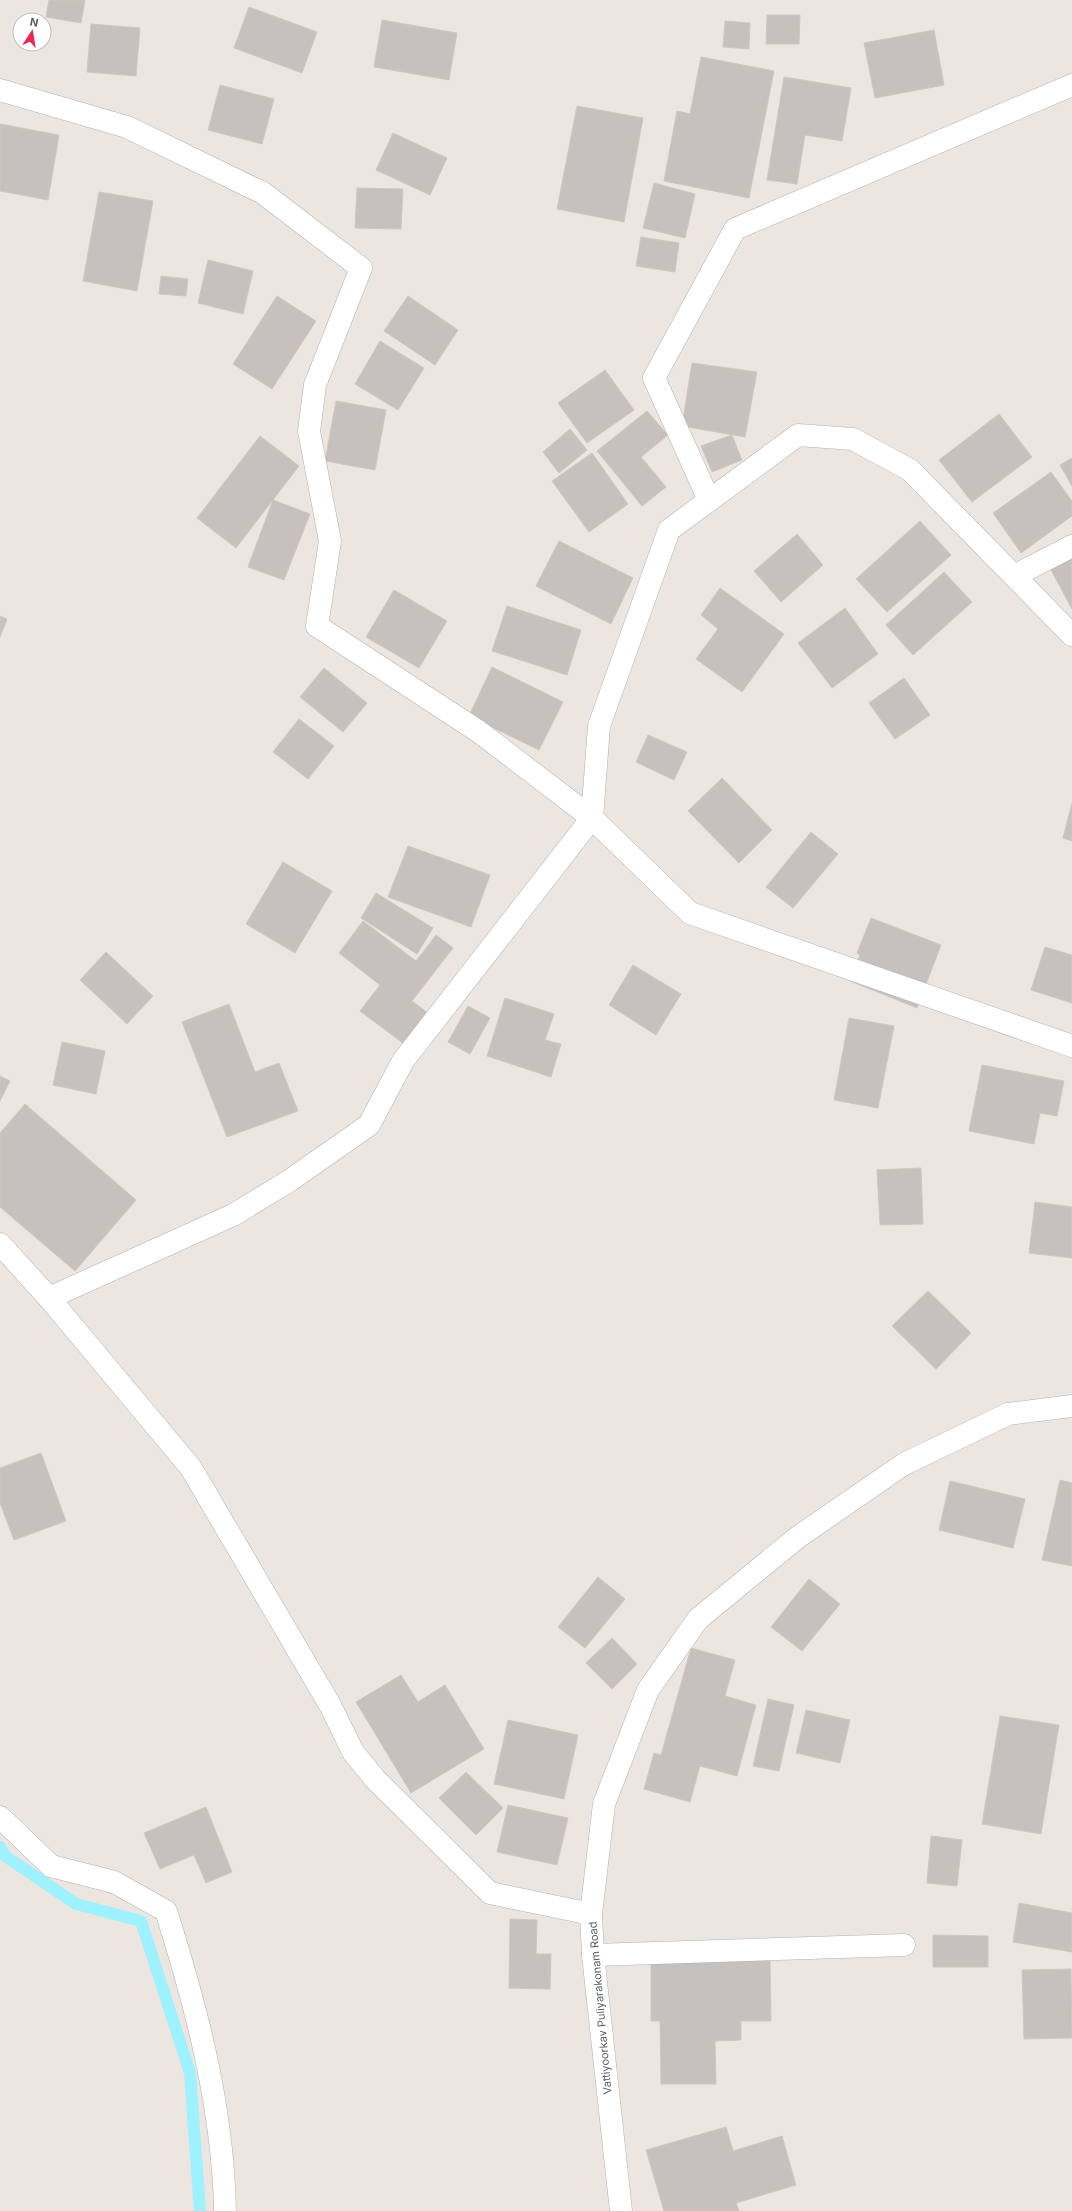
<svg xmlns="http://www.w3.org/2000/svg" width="1072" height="2211" font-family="Inter,sans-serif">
	<rect width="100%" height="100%" fill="#ede6e0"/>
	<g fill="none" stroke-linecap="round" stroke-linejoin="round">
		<path stroke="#9ef1ff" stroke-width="12" d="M0,1847l5,9 71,48 65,17 49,152 10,138"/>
	</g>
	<g fill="#c7c1be" stroke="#d1c6bf">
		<path d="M49,0h36l-4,23 -35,-6z"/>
		<path d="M249,7l68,25 -15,41 -68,-25z"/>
		<path d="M767,15h33l-1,29h-33z"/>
		<path d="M382,20l75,13 -8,47 -75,-13z"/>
		<path d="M725,21l25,2 -1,26 -26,-2z"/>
		<path d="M91,24l49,4 -4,48 -49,-4z"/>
		<path d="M934,30l10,55 -69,13 -11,-55z"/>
		<path d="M701,57l73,14 -25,127 -85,-17 13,-70 13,3z"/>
		<path d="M784,77l67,11 -9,53 -37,-6 -8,49 -30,-4z"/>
		<path d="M220,85l54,14 -12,45 -54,-14z"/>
		<path d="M577,106l66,12 -19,104 -67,-13z"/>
		<path d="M0,124l59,11 -11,65 -48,-9z"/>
		<path d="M393,133l54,25 -17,37 -54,-25z"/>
		<path d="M654,183l41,11 -10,44 -42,-10z"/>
		<path d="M357,188l46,1 -2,40 -46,-1z"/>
		<path d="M99,192l54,9 -16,90 -54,-10z"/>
		<path d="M641,237l38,6 -4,29 -39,-6z"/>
		<path d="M208,260l45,11 -10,43 -45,-11z"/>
		<path d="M161,276l27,3 -2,17 -27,-2z"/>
		<path d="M277,296l39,25 -44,68 -39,-25z"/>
		<path d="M408,296l50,34 -23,35 -51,-34z"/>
		<path d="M380,341l44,27 -26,42 -43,-26z"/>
		<path d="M692,363l65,9 -12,65 -63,-11z"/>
		<path d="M605,370l29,40 -47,33 -29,-40z"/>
		<path d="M336,401l50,9 -11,60 -50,-9z"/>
		<path d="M647,411l21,24 -27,22 25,30 -24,19 -45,-55z"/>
		<path d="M999,414l33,43 -60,45 -33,-42z"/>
		<path d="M570,429l17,21 -28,23 -16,-21z"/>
		<path d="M732,435l10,25 -30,12 -11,-26z"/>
		<path d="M260,436l39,30 -63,82 -39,-30z"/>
		<path d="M592,453l36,51 -39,28 -37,-51z"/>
		<path d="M1072,458v28l-12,-21z"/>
		<path d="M1051,472l21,29v15l-51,37 -28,-40z"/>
		<path d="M273,500l37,14 -26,66 -36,-13z"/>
		<path d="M920,521l31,34 -64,57 -31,-33z"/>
		<path d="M797,534l26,31 -42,37 -27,-31z"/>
		<path d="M559,541l74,37 -22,46 -75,-38z"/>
		<path d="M1072,558v51l-21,-39z"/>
		<path d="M944,572l28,30 -59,53 -27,-30z"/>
		<path d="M720,588l64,46 -42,58 -46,-33 22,-30 -17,-14z"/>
		<path d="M394,590l53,31 -28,47 -53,-31z"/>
		<path d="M507,606l74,24 -14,45 -75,-24z"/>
		<path d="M845,608l33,46 -46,34 -34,-45z"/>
		<path d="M0,616l7,3 -7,18z"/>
		<path d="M492,667l71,35 -24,48 -70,-34z"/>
		<path d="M324,668l43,35 -24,29 -43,-35z"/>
		<path d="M904,678l26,37 -35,24 -26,-36z"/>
		<path d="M299,719l35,27 -26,33 -35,-27z"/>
		<path d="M648,735l39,17 -13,28 -38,-18z"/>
		<path d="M722,778l50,52 -33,33 -51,-52z"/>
		<path d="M1072,803v38l-9,-3z"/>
		<path d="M811,832l27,22 -45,54 -27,-21z"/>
		<path d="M408,846l82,29 -19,52 -83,-30z"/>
		<path d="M283,862l49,29 -37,62 -49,-29z"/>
		<path d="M376,893l57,35 -16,26 -56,-36z"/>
		<path d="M871,918l70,27 -24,63 -67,-27 10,-26 -3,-2z"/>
		<path d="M363,921l53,40 20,-26 17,13 -41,53 16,12 -24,31 -44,-33 20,-26 -41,-32z"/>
		<path d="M1045,947l27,8v48l-41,-13z"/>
		<path d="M106,952l47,44 -26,28 -47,-44z"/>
		<path d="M633,965l48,29 -25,41 -47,-30z"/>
		<path d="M505,998l49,16 -9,26 16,4 -10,33 -64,-21z"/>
		<path d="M229,1004l26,68 24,-9 19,48 -71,26 -45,-115z"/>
		<path d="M468,1006l22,12 -20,36 -22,-12z"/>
		<path d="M849,1018l45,8 -16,82 -44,-8z"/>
		<path d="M62,1042l43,9 -9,43 -43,-9z"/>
		<path d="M982,1065l82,16 -7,35 -17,-3 -6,31 -65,-13z"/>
		<path d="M0,1076l10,5 -10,20z"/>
		<path d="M25,1104l111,96 -61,71 -75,-64v-74z"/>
		<path d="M921,1168l2,56 -43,1 -3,-55z"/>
		<path d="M1035,1202l37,5v51l-43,-5z"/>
		<path d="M928,1291l43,42 -35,36 -44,-43z"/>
		<path d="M41,1453l25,68 -52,19 -14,-37v-35z"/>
		<path d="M1060,1480l12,3v83l-30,-6z"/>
		<path d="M950,1481l75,18 -12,49 -74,-18z"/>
		<path d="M598,1577l27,22 -40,49 -27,-21z"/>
		<path d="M809,1579l31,25 -38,47 -31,-24z"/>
		<path d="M612,1638l25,26 -25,25 -26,-26z"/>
		<path d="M691,1648l44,12 -10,36 31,9 -19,71 -37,-10 -10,36 -46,-13 10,-36 7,2z"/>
		<path d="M401,1675l17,27 27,-17 39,64 -73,44 -55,-91z"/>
		<path d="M768,1699l26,6 -15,66 -26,-5z"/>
		<path d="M806,1710l44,10 -10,43 -44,-10z"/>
		<path d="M1000,1716l59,9 -18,109 -59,-10z"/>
		<path d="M508,1720l70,15 -14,64 -70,-15z"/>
		<path d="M466,1772l37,36 -27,27 -37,-37z"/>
		<path d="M508,1805l60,13 -11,47 -60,-13z"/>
		<path d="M206,1807l26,65 -26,11 -12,-28 -34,14 -16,-36z"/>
		<path d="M931,1836l31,4 -5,46 -30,-3z"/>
		<path d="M1019,1903l53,10v39l-59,-10z"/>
		<path d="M510,1919l27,1 -1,34h15l-1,35 -41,-1z"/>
		<path d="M933,1935l55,1v31h-55z"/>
		<path d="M770,1960l1,61h-30v19l-26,1 1,43h-55l-1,-63h-9v-60z"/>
		<path d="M1071,1969l1,69 -48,1 -2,-69z"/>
		<path d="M726,2127l7,24 49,-15 14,49 -60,18 3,8h-75l-18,-61z"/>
	</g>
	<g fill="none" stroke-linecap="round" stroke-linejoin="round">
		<defs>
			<g id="minor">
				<path d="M0,90l127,37 136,66 98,75 -46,117 -6,46 21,110 -13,85 161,105 114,87 98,95 382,133"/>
				<path d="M709,500l-55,-122 81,-149 337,-144"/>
				<path d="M1014,576l58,-30"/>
				<path d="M0,1244l49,54 142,170 139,237 23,47 22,27 115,114 101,21"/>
				<path d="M49,1298l184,-83 56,-34 80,-56 34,-64 189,-243 7,-92 70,-196 129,-95 55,4 57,31 162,165"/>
				<path d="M0,1817l51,49 63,16 52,29c31,98 57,197 59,300"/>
				<path d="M593,1955l311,-10"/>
			</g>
			<path id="secondary" d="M621,2211l-28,-256 -2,-41 13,-110 44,-114 50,-71 100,-82 106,-73 104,-50 64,-8"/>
		</defs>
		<use href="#minor" stroke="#acb2b4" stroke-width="23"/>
		<use href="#secondary" stroke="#adb4b7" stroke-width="23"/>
		<use href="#minor" stroke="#fff" stroke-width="22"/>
		<use href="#secondary" stroke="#fff" stroke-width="22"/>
	</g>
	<g text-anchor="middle" stroke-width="4" stroke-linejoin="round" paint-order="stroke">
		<g font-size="11" fill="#596062" stroke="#fff">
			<text transform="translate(600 2008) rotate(-95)" y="4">Vattiyoorkav Puliyarakonam Road</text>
		</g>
	</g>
	<g transform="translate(32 32) rotate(12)"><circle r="19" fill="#ffffff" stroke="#bdbfc0"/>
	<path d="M0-3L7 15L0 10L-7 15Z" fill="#ec2752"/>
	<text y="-6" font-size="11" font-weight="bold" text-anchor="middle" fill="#596062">N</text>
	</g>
</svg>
